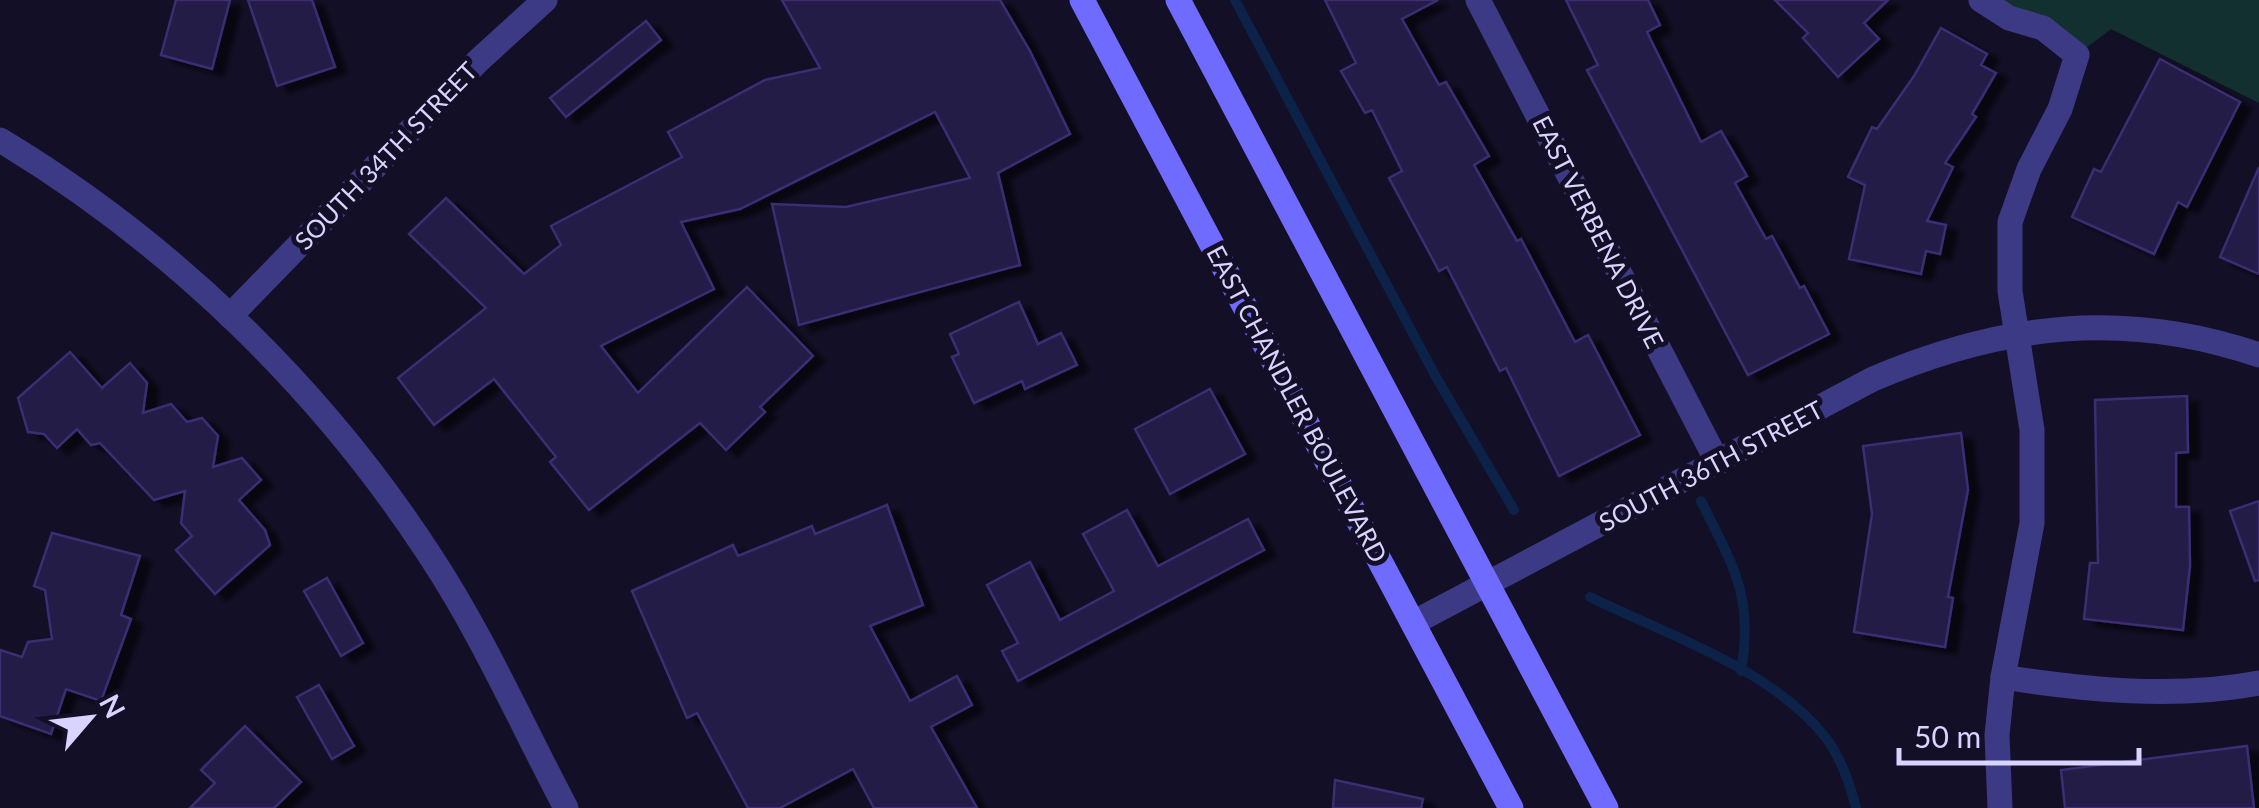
<svg xmlns="http://www.w3.org/2000/svg" width="2259" height="808" font-family="Lato,sans-serif">
	<defs>
		<filter id="shadow"><feDropShadow dx="11" dy="6" stdDeviation="2.5" flood-color="#0009"/></filter>
	</defs>
	<rect width="100%" height="100%" fill="#130f26"/>
	<path fill="#12302f" d="M1981,0h278v103l-148,-74 -34,26z"/>
	<g fill="none" stroke-linecap="round" stroke-linejoin="round">
		<g stroke="#0c2248" stroke-width="10">
			<path d="M1235,0l201,377 78,133"/>
			<path d="M1701,501c32,65 53,95 40,170"/>
			<path d="M1590,597c77,38 181,71 236,141 15,20 24,46 30,70"/>
		</g>
	</g>
	<g fill="#241b47" stroke="#3b2d73" stroke-width="2.5" filter="url(#shadow)">
		<path d="M176,0h54l-18,69 -51,-14z"/>
		<path d="M248,0h64l23,67 -58,19z"/>
		<path d="M782,0h218l30,51 40,83 -72,39 22,92 -221,60 -27,-121 74,3 124,-29 -35,-66 -195,97 -59,13 33,67 -113,57 37,47 109,-106 66,69 -53,51 5,5 -39,38 -26,-27 -111,87 -39,-48 6,-5 -62,-78 -60,46 -36,-47 88,-70 -77,-74 37,-36 78,76 37,-29 -10,-19 131,-69 -14,-25 97,-52 55,-12z"/>
		<path d="M1325,0h113l-36,19 37,66 7,-3 43,74 -15,9 43,76 4,-2 54,103 13,-7 52,100 -81,41 -53,-108 -6,3 -53,-104 -8,4 -50,-93 13,-7 -30,-61 -7,3 -24,-42 15,-8z"/>
		<path d="M1566,0h82l12,25 -13,7 54,110 20,-11 26,45 -12,7 31,56 6,-3 28,52 4,-2 25,48 -81,41 -161,-305 11,-5z"/>
		<path d="M1775,0h113l-24,23 15,16 -41,38 -35,-39 5,-5z"/>
		<path d="M646,21l15,19 -95,77 -16,-19z"/>
		<path d="M1941,28l46,26 -6,11 15,8 -24,41 4,3 -31,46 8,4 -26,54 19,4 -6,29 -14,-3 -5,23 -72,-15 16,-74 -17,-8 24,-50 5,2 37,-53z"/>
		<path d="M2160,59l80,43 -53,105 -9,-5 -24,52 -82,-37 22,-48 7,3z"/>
		<path d="M2259,167v107l-39,-17z"/>
		<path d="M1019,302l19,42 23,-11 16,32 -52,24 -3,-8 -48,22 -22,-46 7,-3 -9,-20z"/>
		<path d="M70,352l32,36 28,-25 17,20 -4,30 28,-9 16,18 15,-4 16,18 -5,31 29,-9 19,22 -22,20 26,30 5,15 -55,49 -39,-44 16,-14 -11,-13 4,-32 -31,9 -54,-57 -9,2 -14,-16 -20,19 -13,-14 -16,-2 -10,-34z"/>
		<path d="M1210,389l35,65 -75,40 -35,-65z"/>
		<path d="M2187,396l1,56 -12,1v54h13l1,59 -7,64 -99,-11 6,-56h8l-3,-163z"/>
		<path d="M1961,433l7,57 -20,107 5,1 -8,49 -91,-15 18,-118 -9,-68z"/>
		<path d="M2259,501v79l-4,1 -25,-70z"/>
		<path d="M887,505l36,100 -53,21 40,75 47,-25 15,29 -41,22 46,81h-103l-21,-39 -73,39h-32l-51,-95 -10,5 -55,-127 101,-46 5,11 74,-30 3,8z"/>
		<path d="M1127,510l31,56 90,-47 16,31 -246,131 -16,-30 16,-8 -31,-58 43,-23 30,58 54,-29 -31,-57z"/>
		<path d="M52,533l88,23 -19,59 10,4 -30,82 -35,-12 -15,45 -51,-18v-66l22,7 6,-15 24,-3 -7,-49 -11,-4z"/>
		<path d="M327,578l36,65 -22,13 -37,-65z"/>
		<path d="M319,685l35,61 -22,13 -35,-62z"/>
		<path d="M245,726l56,56 -27,26h-84l25,-25 -14,-13z"/>
		<path d="M2247,746l7,62h-189l-4,-38z"/>
		<path d="M1335,780l88,19 -2,9h-88z"/>
	</g>
	<g fill="none" stroke-linecap="round" stroke-linejoin="round">
		<g stroke="#3d3a85" stroke-width="25">
			<path d="M1478,0l240,463"/>
			<path d="M1981,0l28,18 34,10 34,27 -17,54 -31,60 -19,53v69l22,139v93l-29,154 -6,58 3,73"/>
			<path d="M1413,623l460,-244c129,-55 251,-70 386,-24"/>
			<path d="M2003,677c83,13 172,22 256,6"/>
		</g>
		<g stroke="#3d3a85" stroke-width="25">
			<path d="M0,140c171,103 320,247 429,414 53,80 92,169 137,254"/>
			<path d="M230,316l248,-255 67,-61"/>
		</g>
		<g stroke="#6f6bff" stroke-width="25">
			<path d="M1082,0l429,808"/>
			<path d="M1178,0l428,808"/>
		</g>
	</g>
	<g text-anchor="middle" stroke-width="10" stroke-linejoin="round" paint-order="stroke">
		<g font-size="25" fill="#d9d4ff" stroke="#130f26">
			<text transform="translate(386 156) rotate(-46)" y="9">SOUTH 34TH STREET</text>
			<text transform="translate(1598 232) rotate(63)" y="9">EAST VERBENA DRIVE</text>
			<text transform="translate(1297 404) rotate(62)" y="9">EAST CHANDLER BOULEVARD</text>
			<text transform="translate(1711 466) rotate(-28)" y="9">SOUTH 36TH STREET</text>
		</g>
	</g>
	<g transform="translate(90 718) rotate(62)" stroke="#130f26" stroke-width="8" paint-order="stroke">
	<path d="M0-8L18 38L0 25L-18 38Z" fill="#d9d4ff"/>
	<text y="-15" font-size="28" font-weight="bold" text-anchor="middle" fill="#d9d4ff">N</text>
	</g>
	<path d="M1899 748v15h240v-15" fill="none" stroke="#d9d4ff" stroke-width="5"/>
	<text x="1914" y="748" font-size="30" fill="#d9d4ff" stroke="#130f26" stroke-width="8" paint-order="stroke">50 m</text>
</svg>
